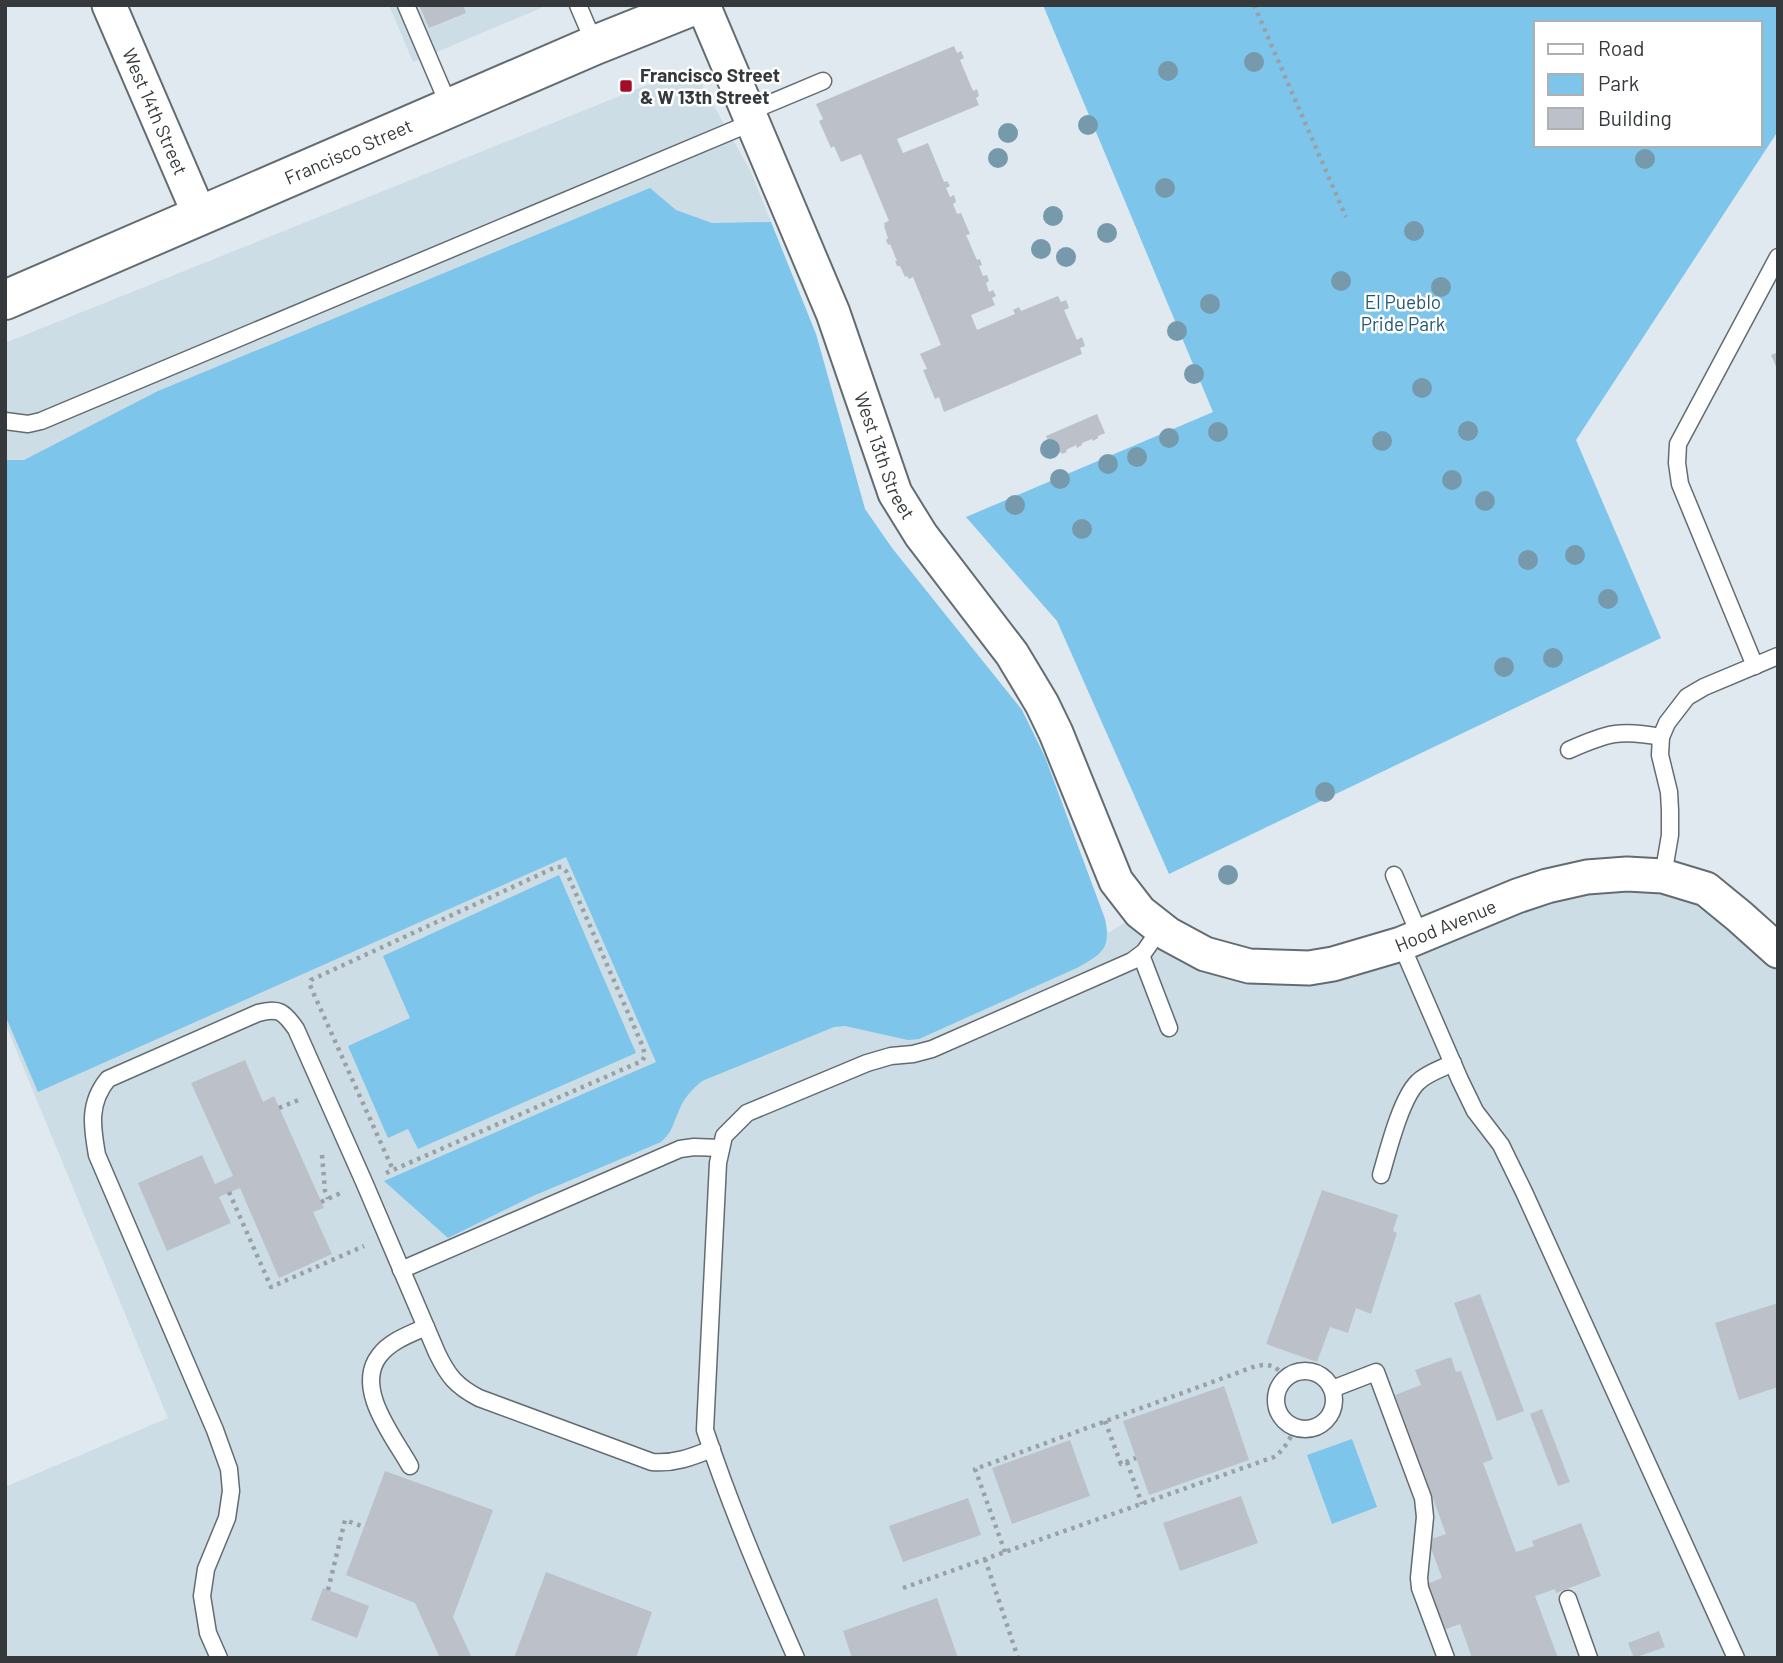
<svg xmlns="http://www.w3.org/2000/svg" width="1783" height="1663" font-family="Barlow,sans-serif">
	<rect width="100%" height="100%" fill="#dfe9ef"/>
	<g fill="#ccdde6">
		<path d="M389,5h159l-135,57z"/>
		<path d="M692,67l59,105 65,162 49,175 27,39 130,162 23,47 60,162 3,14 32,-20 29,22 140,33 208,-71 146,-21 115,76v706h-1773v-171l163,-69 -163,-395v-680z"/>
	</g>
	<g fill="#7dc5eb" fill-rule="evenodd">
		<path d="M1043,5h735v126l-202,309 85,198 -492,236 -112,-253 -91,-104 247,-105zM1536,23h224v122h-224z"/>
		<path d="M650,188l26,22 36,13 59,-1 45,112 49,175 27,39 130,162 23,47 60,162c6,29 -2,34 -26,48l-160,72 -11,1 -63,-14 -11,1 -132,54c-11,9 -19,18 -24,32 -6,13 -5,18 -17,29l-128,54 -85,42 -64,-57 272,-119 -90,-205 -528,235 -33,-77v-555h19l134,-69z"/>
		<path d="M559,875l77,178 -218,96 -10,-20 -20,9 -40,-92 62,-28 -27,-62z"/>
		<path d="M1352,1439l25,68 -45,17 -25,-69z"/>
	</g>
	<g fill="#bcc1c9">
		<path d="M419,5h44l3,8 -37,15z"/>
		<path d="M954,46l3,7 4,-2 3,7 -4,2 13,31 4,-2 2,7 -3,2 3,7 -82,34 6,14 25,-10 16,39 3,-1 3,5 -4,2 4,9 4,-2 2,7 -3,2 4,10 4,-1 9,21 -4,1 11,25 3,-1 2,6 -3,1 4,10 4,-1 2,6 -3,2 3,9 4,-2 3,6 -4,2 3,7 -24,10 6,15 38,-16 -2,-4 6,-3 2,4 37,-15 3,6 5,-2 3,8 -5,2 13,30 5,-3 3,9 -5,2 2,6 -138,58 -5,-15 -4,2 -12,-29 4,-1 -7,-15 21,-9 -28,-68 -4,2 -2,-3 -2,1 -5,-11h-3l-2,-5h2l-7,-17 -2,1 -2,-5 2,-2 -4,-12h1l-1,-3 5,-2 -28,-67 -20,8 -7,-16 -3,2 -12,-27 4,-2 -7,-15z"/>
		<path d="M1778,352v19l-7,-16z"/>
		<path d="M1097,414l8,19 -7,3v2l-5,3 -1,-2 -10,4v2l-5,3 -1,-3 -10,5 1,2 -5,2 -1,-2 -7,3 -8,-19z"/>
		<path d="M245,1060l18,42 11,-6 50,112 -11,4 19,42 -53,24 -39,-90 -21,9 12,26 -64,28 -29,-68 64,-28 13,29 18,-8 -42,-93z"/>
		<path d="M1322,1190l76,25 -5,16 4,2 -26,81 -15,-6 -8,25 -18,-6 -13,35 -51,-18z"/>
		<path d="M1480,1294l44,117 -27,10 -43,-118z"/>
		<path d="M1778,1303v84l-39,13 -24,-77z"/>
		<path d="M1451,1357l5,15 5,-1 32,88 -10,4 33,89 18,-6 -2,-5 49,-18 20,53 -45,17 -1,-4 -20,7 23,62h-68v-2l-6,2h-12l-12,-34 -17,6 -16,-46 15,-6 -14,-38 18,-6 -51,-139 26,-10 -6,-15z"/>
		<path d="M1224,1386l25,74 -100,35 -26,-74z"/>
		<path d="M1542,1409l28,73 -12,4 -28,-72z"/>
		<path d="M1070,1440l20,56 -78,28 -20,-56z"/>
		<path d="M385,1471l108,39 -40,107 19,41h-32l-25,-55 -69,-28z"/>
		<path d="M1241,1496l17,47 -78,28 -17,-48z"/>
		<path d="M968,1498l13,37 -78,27 -14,-36z"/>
		<path d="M546,1572l106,40 -16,46h-122z"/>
		<path d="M323,1588l46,18 -12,32 -46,-18z"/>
		<path d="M937,1598l21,60h-106l-9,-27z"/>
		<path d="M1659,1631l6,16 -31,11 -6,-15z"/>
	</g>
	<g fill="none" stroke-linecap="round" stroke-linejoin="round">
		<defs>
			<g id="service">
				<path d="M406,5l44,103"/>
				<path d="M578,5l17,40"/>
				<path d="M749,112l74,-31"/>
				<path d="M5,421l23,3 13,-3 712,-299"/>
				<path d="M1755,666l-75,-182 -3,-21 1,-19 100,-187"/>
				<path d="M1569,750c38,-17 51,-21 92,-13"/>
				<path d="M1394,875l26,61"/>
				<path d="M1663,876l7,-41v-25l-1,-18 -9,-37 1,-18 6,-14 20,-26 17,-10 74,-31"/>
				<path d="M1401,944l59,136 15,31 26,34 23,47 212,466"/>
				<path d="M1141,955l28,73"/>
				<path d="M1381,1175c7,-24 20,-77 37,-93 9,-9 23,-13 35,-19"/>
				<path d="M401,1270l279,-121 14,-2 27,1"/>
				<circle cx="1305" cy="1400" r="29"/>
				<path d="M1332,1389l44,-17 47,126 2,19 -6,61 1,10 26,70"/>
				<path d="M410,1466c-16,-29 -56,-77 -31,-110 11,-15 31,-22 47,-29"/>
				<path d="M1568,1599l21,59"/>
				<path d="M219,1658l-11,-25 -6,-37 4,-27 21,-51 4,-27 -2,-22 -14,-39 -118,-275c-5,-28 -9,-52 11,-76l150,-66c21,-6 26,-1 38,16l68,153 73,171c11,23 19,33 42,45l173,64c22,2 40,-5 60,-13"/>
				<path d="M796,1658c-33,-75 -65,-150 -91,-228l13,-267 6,-27 23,-23 120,-50 24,-7 22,-2 19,-5 200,-88 12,-9 17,-24"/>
			</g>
			<g id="minor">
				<path id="s1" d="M109,5l91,211"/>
				<path id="s2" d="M703,5l130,308 62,180 26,42 91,119 30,50 14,29 60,148 24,31 28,22 37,20 44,12 60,2 24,-4 68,-20 116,-48 30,-10 40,-9 40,-3 36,2 43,13 33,27 39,35"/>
			</g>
			<g id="tertiary">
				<path id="s3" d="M5,300l590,-255 100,-40"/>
			</g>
		</defs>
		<use href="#service" stroke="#636c71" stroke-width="19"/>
		<use href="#minor" stroke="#636c71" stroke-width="37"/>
		<use href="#tertiary" stroke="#636c71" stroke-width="42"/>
		<g stroke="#9aa1a5" stroke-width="4.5" stroke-dasharray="3.5 5" stroke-linecap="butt">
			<path d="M1254,5l92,212"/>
			<path d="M279,1108l22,-9"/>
			<path d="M322,1155l3,36 3,8"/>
			<path d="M386,1173l7,-3 249,-109 3,-5 -2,-9 -77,-176 -4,-4h-6l-245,113 -1,5 2,5 81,180"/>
			<path d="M229,1192l42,95 93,-41"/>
			<path d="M321,1202l22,-10"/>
			<path d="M1105,1421l16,43 15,-6"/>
			<path d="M1127,1462l15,42"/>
			<path d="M1005,1552l-30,-83 281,-103c15,-3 20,1 30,11"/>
			<path d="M985,1559l33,99"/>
			<path d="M903,1588l371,-131c10,-7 16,-18 21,-29"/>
			<path d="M328,1590l17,-70 19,7"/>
		</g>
		<use href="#service" stroke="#fff" stroke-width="16"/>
		<use href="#minor" stroke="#fff" stroke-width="33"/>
		<use href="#tertiary" stroke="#fff" stroke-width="38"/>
	</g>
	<g fill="#769aab">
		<circle cx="1254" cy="62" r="10"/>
		<circle cx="1168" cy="71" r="10"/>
		<circle cx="1088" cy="125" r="10"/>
		<circle cx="1008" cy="133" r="10"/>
		<circle cx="998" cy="158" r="10"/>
		<circle cx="1645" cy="159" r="10"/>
		<circle cx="1165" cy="188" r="10"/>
		<circle cx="1053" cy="216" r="10"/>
		<circle cx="1414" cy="231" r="10"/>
		<circle cx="1107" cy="233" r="10"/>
		<circle cx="1041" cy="249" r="10"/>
		<circle cx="1066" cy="257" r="10"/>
		<circle cx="1341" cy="281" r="10"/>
		<circle cx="1441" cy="287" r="10"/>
		<circle cx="1210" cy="304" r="10"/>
		<circle cx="1177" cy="331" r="10"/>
		<circle cx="1194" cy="374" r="10"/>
		<circle cx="1422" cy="388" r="10"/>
		<circle cx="1468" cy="431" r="10"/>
		<circle cx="1218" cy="432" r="10"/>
		<circle cx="1169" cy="438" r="10"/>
		<circle cx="1382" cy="441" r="10"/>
		<circle cx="1050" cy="449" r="10"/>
		<circle cx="1137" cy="457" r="10"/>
		<circle cx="1108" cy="464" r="10"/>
		<circle cx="1060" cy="479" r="10"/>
		<circle cx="1452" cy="480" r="10"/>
		<circle cx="1485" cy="501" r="10"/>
		<circle cx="1015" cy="505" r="10"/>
		<circle cx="1082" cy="529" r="10"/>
		<circle cx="1575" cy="555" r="10"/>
		<circle cx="1528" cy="560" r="10"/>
		<circle cx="1608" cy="599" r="10"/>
		<circle cx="1553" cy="658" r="10"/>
		<circle cx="1504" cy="667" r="10"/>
		<circle cx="1325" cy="792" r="10"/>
		<circle cx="1228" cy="875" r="10"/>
	</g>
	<rect fill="#a60c28" stroke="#fff" stroke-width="2.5" x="619" y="79" width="14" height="14" rx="3.5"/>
	<g text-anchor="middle" stroke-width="5" stroke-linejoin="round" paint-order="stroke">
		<g font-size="19" font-weight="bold" fill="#35393b" stroke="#fff" text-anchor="start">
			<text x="640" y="82">Francisco Street<tspan x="640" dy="22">&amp; W 13th Street</tspan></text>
		</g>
		<g font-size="19" fill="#35393b" stroke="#fff">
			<text dy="7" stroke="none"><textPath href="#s1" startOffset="116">West 14th Street</textPath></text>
			<text dy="7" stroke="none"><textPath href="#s3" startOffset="374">Francisco Street</textPath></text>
			<text dy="7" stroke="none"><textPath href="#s2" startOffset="486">West 13th Street</textPath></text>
			<text dy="7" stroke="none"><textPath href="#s2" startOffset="1340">Hood Avenue</textPath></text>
		</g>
		<g font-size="19" fill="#215974" stroke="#fff">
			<text x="1403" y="309">El Pueblo<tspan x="1403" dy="22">Pride Park</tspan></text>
		</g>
	</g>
	<rect width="1783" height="1663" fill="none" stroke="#35393b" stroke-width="14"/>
	<rect x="1534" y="21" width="228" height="126" fill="#ffffff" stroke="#aeb0b1" stroke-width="2"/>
	<rect x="1548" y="44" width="35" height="10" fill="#ffffff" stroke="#aeb0b1" stroke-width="2"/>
	<text x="1598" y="56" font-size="21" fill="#35393b">Road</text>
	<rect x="1548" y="74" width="35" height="21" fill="#7dc5eb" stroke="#aeb0b1" stroke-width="2"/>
	<text x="1598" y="91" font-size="21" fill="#35393b">Park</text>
	<rect x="1548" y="108" width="35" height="21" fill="#bcc1c9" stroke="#aeb0b1" stroke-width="2"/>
	<text x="1598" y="126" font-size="21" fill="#35393b">Building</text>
</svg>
